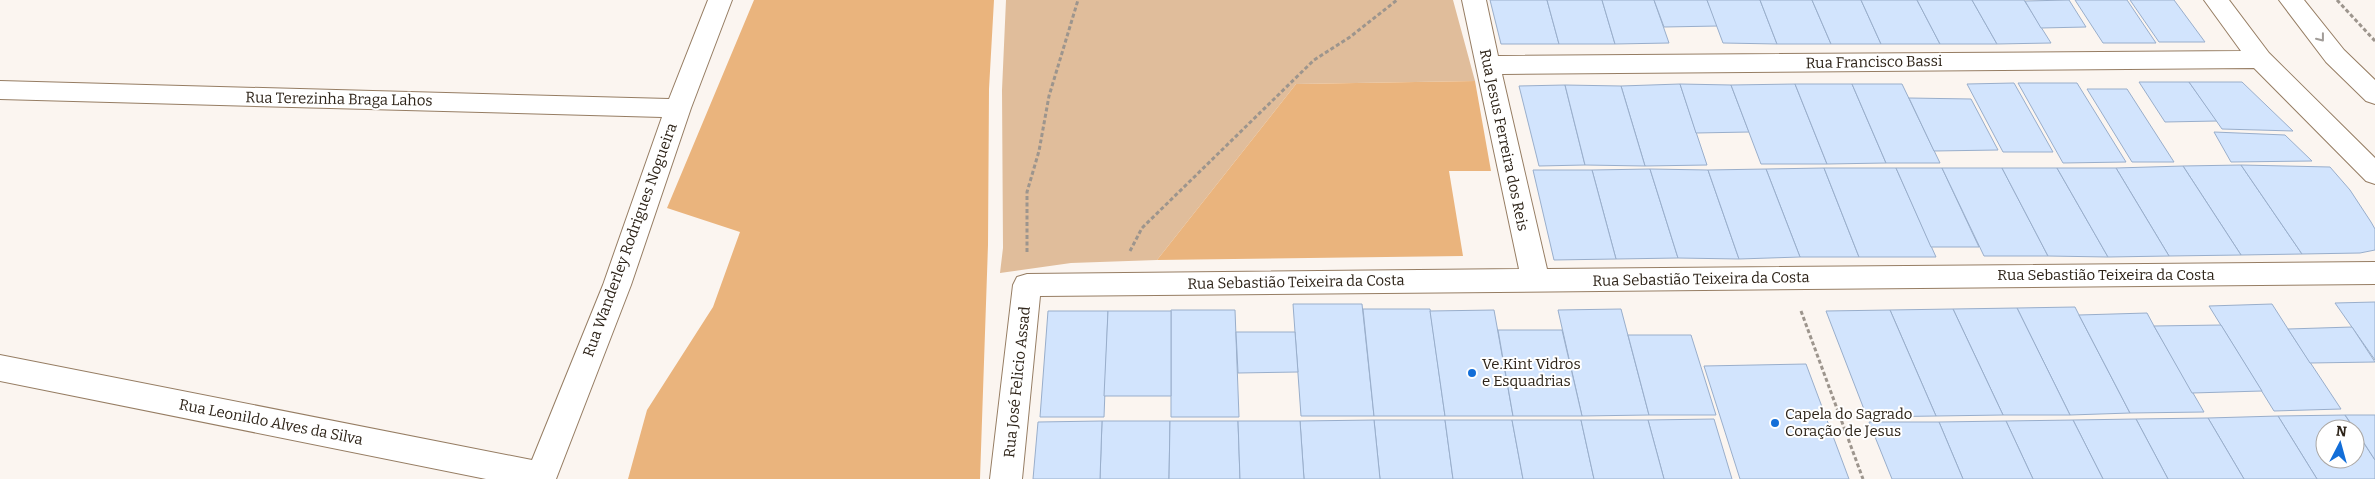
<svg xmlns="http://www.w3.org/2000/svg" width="2375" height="479" font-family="Bitter,serif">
	<rect width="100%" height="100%" fill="#fbf5f0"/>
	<path fill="#e0bd9b" d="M1006,0h447l22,81 -179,3 -139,176 -86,3 -71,10 3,-25 -1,-158z"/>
	<g fill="#eab47d">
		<path d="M754,0h240l-5,89 -1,156 -8,234h-352l19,-69 66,-103 27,-75 -73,-24z"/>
		<path d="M1475,81l16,90h-42l14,85 -306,4 139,-176z"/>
	</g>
	<g fill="#d2e4fd" stroke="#99aecb">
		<path d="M1490,0h57l12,44h-58z"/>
		<path d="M1547,0h55l13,44h-56z"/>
		<path d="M1602,0h52l15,43 -54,1z"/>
		<path d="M1654,0h53l11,26 -54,1z"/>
		<path d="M1707,0h53l17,44 -54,-1z"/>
		<path d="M1760,0h52l19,44h-54z"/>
		<path d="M1812,0h49l20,44h-50z"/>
		<path d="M1861,0h56l23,44h-59z"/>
		<path d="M1917,0h55l25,44h-57z"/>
		<path d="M1972,0h52l27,43 -54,1z"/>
		<path d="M2069,0l17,27 -45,1 -16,-27z"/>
		<path d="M2075,0h52l29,43h-53z"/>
		<path d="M2130,0h44l31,42h-46z"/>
		<path d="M2139,82h50l28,39 -52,1z"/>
		<path d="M2189,82h53l51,49 -71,-2z"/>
		<path d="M2014,83l39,69h-50l-36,-68z"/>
		<path d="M2018,83h59l49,79 -63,1z"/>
		<path d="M1680,84l27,81 -62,1 -24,-80z"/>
		<path d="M1680,84l51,1 18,47 -53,1z"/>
		<path d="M1795,84l32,80h-66l-30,-79z"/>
		<path d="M1795,84h57l34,79 -59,1z"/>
		<path d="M1852,84h50l38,79h-54z"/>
		<path d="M1565,85l20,80 -46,1 -20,-80z"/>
		<path d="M1565,85l56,1 24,80 -60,-1z"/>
		<path d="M2087,89h40l47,73h-42z"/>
		<path d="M1909,98l62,1 27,51 -64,1z"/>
		<path d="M2214,132l71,3 27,26 -81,1z"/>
		<path d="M2241,165l61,89 -61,1 -58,-89z"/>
		<path d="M2241,165l89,2 20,23 21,32 4,7v21l-15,3 -58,1z"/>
		<path d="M2183,166l58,89 -72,1 -53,-88z"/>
		<path d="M1824,168l35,89h-59l-34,-88z"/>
		<path d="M1824,168h72l40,89h-77z"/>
		<path d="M1896,168h46l37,79h-48z"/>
		<path d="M1942,168h60l46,88h-64z"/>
		<path d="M2002,168h55l51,89 -60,-1z"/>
		<path d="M2057,168h59l53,88 -61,1z"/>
		<path d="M1650,169l28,89 -62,1 -24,-89z"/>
		<path d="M1650,169l58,1 31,89 -61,-1z"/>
		<path d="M1766,169l34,88 -61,2 -31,-89z"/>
		<path d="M1533,170h59l24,89 -62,1z"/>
		<path d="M2375,302v58l-40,-57z"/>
		<path d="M1293,304h69l12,112h-73z"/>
		<path d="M2272,304l16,25 53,80 -67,2 -65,-105z"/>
		<path d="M2075,307l4,8 51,98 -60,2 -53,-107z"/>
		<path d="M2017,308l53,107h-67l-50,-106z"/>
		<path d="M1363,309h67l15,107h-71z"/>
		<path d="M1621,309l28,106 -67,1 -24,-106z"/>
		<path d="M1953,309l50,106 -67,1 -46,-106z"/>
		<path d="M1171,310h64l4,107h-68z"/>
		<path d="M1494,310l19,106h-68l-15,-105z"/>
		<path d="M1890,310l46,106 -69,1 -41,-106z"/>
		<path d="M1048,311h60l-4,106h-64z"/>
		<path d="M1108,311h63v85h-67z"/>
		<path d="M2147,313l7,13 50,86 -74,1 -51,-98z"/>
		<path d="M2221,325l41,66 -70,2 -38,-67z"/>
		<path d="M2352,327l23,35 -65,1 -22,-34z"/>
		<path d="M1498,330h64l20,86h-69z"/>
		<path d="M1236,332h59l3,40 -60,1z"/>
		<path d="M1628,335h63l25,80h-67z"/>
		<path d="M1806,364l43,115h-109l-36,-113z"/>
		<path d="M2345,415l9,14h-29v30h30v-29l20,30v19h-58l-39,-63z"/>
		<path d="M2345,415h30v45l-20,-31z"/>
		<path d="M2278,416l39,63h-73l-36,-61z"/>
		<path d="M2208,418l36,61h-76l-32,-60z"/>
		<path d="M1714,419l18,60h-68l-16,-59z"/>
		<path d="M2136,419l32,60h-65l-30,-59z"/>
		<path d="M1374,420h71l8,59h-73z"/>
		<path d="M1374,420l6,59h-76l-4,-58z"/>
		<path d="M1445,420h67l11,59h-70z"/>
		<path d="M1512,420h69l13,59h-71z"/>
		<path d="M1581,420h67l16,59h-70z"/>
		<path d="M2073,420l30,59h-70l-27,-58z"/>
		<path d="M1102,421h68l-1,58h-69z"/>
		<path d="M1102,421l-2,58h-67l5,-57z"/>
		<path d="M1170,421h68l2,58h-71z"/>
		<path d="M1238,421h62l4,58h-64z"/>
		<path d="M2006,421l27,58h-70l-24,-57z"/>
		<path d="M1869,422h70l24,57h-71z"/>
	</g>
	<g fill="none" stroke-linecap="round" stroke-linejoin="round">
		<defs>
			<g id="minor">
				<path d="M708,0h24l-41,108 -60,177 -75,194h-70l-486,-98v-26l532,105 71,-175 59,-168 -662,-18v-18l669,18z"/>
				<path d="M1462,0h24l12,56 743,-5 -37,-51h25l40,53 106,105v26l-9,-3 -112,-113 -752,6 45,195 828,-7v22l-1335,12 -18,183h-32l23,-194 4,-8 10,-3 492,-5z"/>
			</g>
			<path id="major" d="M2279,0h25l40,50 31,30v24l-9,-3 -40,-39z"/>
		</defs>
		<use href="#minor" stroke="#967d63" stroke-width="2"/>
		<use href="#major" stroke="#967d63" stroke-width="2"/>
		<g stroke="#9d958d" stroke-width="3" stroke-dasharray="4 2.5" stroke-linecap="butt">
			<path d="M2337,0l38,41"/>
			<path d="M1130,251l12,-23 172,-168 36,-23 47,-37"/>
			<path d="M1027,252v-60l12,-41 10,-55 29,-96"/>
			<path d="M1801,311l62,168"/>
		</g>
		<use href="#minor" fill="#fff" fill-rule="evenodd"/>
		<use href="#major" fill="#fff" fill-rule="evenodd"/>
	</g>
	<defs><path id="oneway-chevron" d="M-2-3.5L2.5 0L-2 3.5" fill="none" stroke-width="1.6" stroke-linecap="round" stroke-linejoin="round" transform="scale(1.25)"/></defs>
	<use stroke="#a19c98" href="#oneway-chevron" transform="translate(2321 38) rotate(52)"/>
	<g fill="#136ed8" stroke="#fff" stroke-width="2">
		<circle cx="1472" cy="373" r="5"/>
		<circle cx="1775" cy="423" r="5"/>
	</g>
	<g text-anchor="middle" stroke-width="4" stroke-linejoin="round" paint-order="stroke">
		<g font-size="15" fill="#2e2419" stroke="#fff">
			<text transform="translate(1874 62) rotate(-1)" y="5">Rua Francisco Bassi</text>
			<text transform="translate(339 99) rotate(1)" y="5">Rua Terezinha Braga Lahos</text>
			<text transform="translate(1504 140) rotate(78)" y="5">Rua Jesus Ferreira dos Reis</text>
			<text transform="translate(630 240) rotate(-70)" y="5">Rua Wanderley Rodrigues Nogueira</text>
			<text x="2106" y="280">Rua Sebastião Teixeira da Costa</text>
			<text transform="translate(1701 279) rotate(-1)" y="5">Rua Sebastião Teixeira da Costa</text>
			<text transform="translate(1296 282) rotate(-1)" y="5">Rua Sebastião Teixeira da Costa</text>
			<text transform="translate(1017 382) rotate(-84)" y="5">Rua José Felicio Assad</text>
			<text transform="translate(271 422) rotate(11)" y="5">Rua Leonildo Alves da Silva</text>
		</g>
		<g font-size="15" fill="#2e2419" stroke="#fff" text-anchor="start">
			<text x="1482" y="369">Ve.Kint Vidros<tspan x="1482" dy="17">e Esquadrias</tspan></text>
			<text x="1785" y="419">Capela do Sagrado<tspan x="1785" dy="17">Coração de Jesus</tspan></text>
		</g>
	</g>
	<g transform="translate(2340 444) rotate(6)"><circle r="24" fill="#ffffff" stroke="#aba7a3"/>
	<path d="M0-4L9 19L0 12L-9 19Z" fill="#136ed8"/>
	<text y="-8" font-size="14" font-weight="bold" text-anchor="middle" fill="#2e2419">N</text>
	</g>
</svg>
